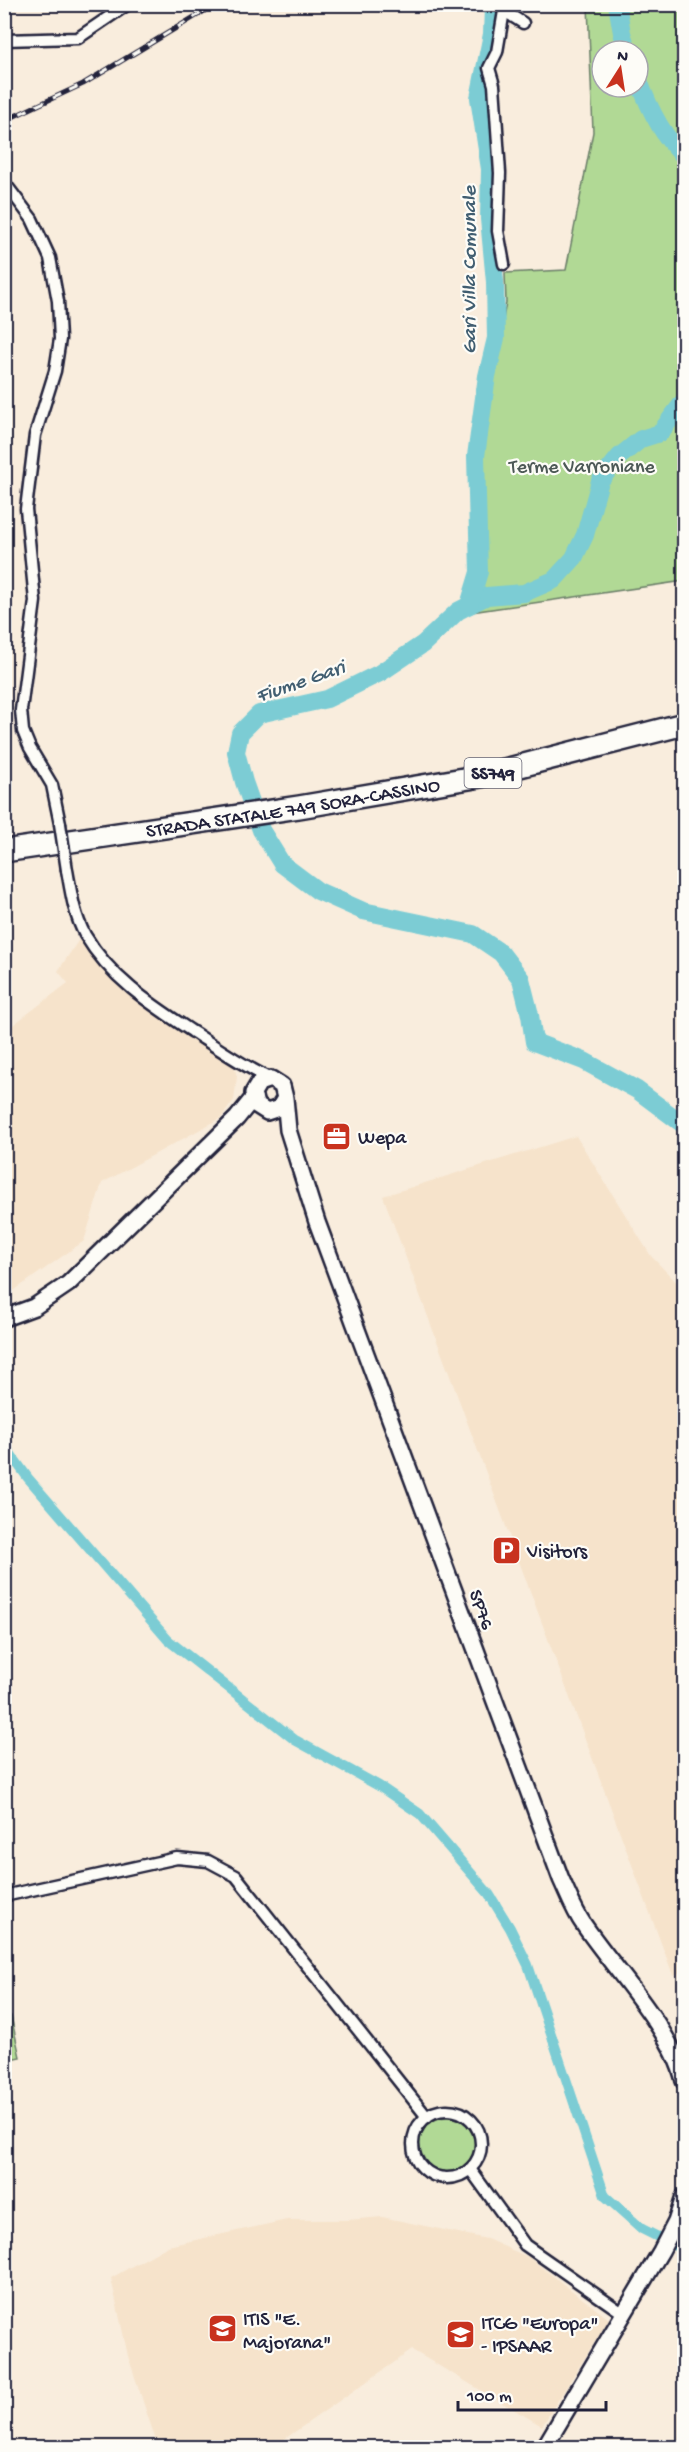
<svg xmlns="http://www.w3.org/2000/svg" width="689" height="2452" font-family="'Gochi Hand',sans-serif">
	<rect width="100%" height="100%" fill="#f9eddd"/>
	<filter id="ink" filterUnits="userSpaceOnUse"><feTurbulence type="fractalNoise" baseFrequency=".0167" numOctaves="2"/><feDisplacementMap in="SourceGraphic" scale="12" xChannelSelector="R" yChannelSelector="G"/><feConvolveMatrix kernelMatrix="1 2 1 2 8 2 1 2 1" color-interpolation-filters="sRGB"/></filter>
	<g filter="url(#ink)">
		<g fill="#f6e3cb">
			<path d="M80,938l36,44 55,43 63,40 3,12 -3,23 -13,18 -119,65 -18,58 -79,56v-266l63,-48 -10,-12z"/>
			<path d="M576,1136l75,120 33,34v681l-11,4 -290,-779z"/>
			<path d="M382,2217l105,22 41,18 81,62 -67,107 -130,-76 -139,97h-115l-30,-91 -17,-78 57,-32 119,-26h61z"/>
		</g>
		<g fill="#b1d995" stroke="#6a7e68" stroke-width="1.5" fill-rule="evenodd">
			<path d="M588,5h96v576l-213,31 13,-73 -4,-83 26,-154 -1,-29 61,-3 27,-138zM602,51h36v36h-36z"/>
			<path d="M11,2016l9,41 -15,3v-42z"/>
			<circle cx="447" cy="2145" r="28"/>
		</g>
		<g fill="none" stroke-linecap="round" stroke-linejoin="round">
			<path stroke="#7bccd4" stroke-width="10" d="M4,1445l24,33 140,162 127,100 84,46 41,28 69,80 21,34 18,37 77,231 37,33 42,21"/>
			<g stroke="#7bccd4" stroke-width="18">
				<path d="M617,4l5,29 6,18"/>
				<path d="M638,78c10,28 24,59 46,78"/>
				<path d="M684,401l-24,32 -19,6 -22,18 -19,24 -15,54 -11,23 -20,22 -30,13 -37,3 -29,15 -35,33 -43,29 -53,26 -68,15 -19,19 -4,19 8,30 17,48 21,34 36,27 45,20 110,23 28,19 20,26 9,36 4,27 50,19 53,29 47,35"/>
				<path d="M469,605l10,-33 -3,-116 11,-80 9,-38 -1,-56 -6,-63 1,-50 -11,-71 13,-64 1,-26 -2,-4"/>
			</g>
			<defs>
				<g id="street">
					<path d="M499,4l5,7 19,12"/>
					<path d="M504,11l-7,41 -8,16 5,17 6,88 -2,58 6,33"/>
					<path d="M4,40l74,-2 50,-34"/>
					<path d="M4,182l28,37 18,39 8,43 2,38 -5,32 -20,64 -9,74 9,92 -14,109 2,21 7,17 22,37 8,39"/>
					<path d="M67,870c4,22 7,45 18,65 26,44 67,70 108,97 26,17 50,34 78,47"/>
					<path d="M4,1896l173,-38 31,3 28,15 191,241"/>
					<circle cx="447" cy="2144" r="34"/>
					<path d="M470,2169l55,76 99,69"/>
				</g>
				<g id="secondary">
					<path d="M285,1098l-6,10 -12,4 -11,-7 -3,-12 6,-10 12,-4 11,7 3,12 3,32 29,92 244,657c7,15 13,32 23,46 30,44 89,106 100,156"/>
					<path d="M4,1318l30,-11 34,-23 169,-166 17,-21"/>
					<path d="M544,2448l117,-197 15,-29 8,-25"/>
				</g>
				<g id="highway">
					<path id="s1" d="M4,851l295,-44 182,-31 203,-52"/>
				</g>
			</defs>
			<use href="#street" stroke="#22223b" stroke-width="15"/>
			<use href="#secondary" stroke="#22223b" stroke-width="20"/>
			<use href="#highway" stroke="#22223b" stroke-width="26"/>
			<use href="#street" stroke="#fdfcf7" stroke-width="10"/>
			<use href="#secondary" stroke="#fdfcf7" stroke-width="15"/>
			<use href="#highway" stroke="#fdfcf7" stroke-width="21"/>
			<defs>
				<path id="rail" d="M4,121l79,-37 133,-80"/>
			</defs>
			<use href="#rail" stroke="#22223b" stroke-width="5"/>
			<use href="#rail" stroke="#fdfcf7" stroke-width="3" stroke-dasharray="9" stroke-linecap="butt"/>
			<defs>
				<path id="street-bridge" d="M60,824l7,46"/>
			</defs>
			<use href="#street-bridge" stroke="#22223b" stroke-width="15" stroke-linecap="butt"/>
			<use href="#street-bridge" stroke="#fdfcf7" stroke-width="10"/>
		</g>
	</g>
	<defs>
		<symbol id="office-square" viewBox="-11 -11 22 22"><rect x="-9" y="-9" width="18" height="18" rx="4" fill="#c8321e" stroke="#fdfcf7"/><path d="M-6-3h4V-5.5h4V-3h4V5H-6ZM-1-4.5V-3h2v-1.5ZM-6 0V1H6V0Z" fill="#fff"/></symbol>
		<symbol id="parking-square" viewBox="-11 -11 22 22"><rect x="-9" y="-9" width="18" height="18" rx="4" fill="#c8321e" stroke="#fdfcf7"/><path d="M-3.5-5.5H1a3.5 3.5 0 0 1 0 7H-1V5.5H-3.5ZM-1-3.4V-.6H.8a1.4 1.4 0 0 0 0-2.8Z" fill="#fff"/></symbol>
		<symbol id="school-square" viewBox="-11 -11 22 22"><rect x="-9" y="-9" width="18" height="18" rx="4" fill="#c8321e" stroke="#fdfcf7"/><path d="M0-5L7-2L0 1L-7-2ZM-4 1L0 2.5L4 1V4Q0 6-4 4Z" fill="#fff"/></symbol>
	</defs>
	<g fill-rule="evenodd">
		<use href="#office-square" x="320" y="1120" width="33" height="33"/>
		<use href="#parking-square" x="490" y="1534" width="33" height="33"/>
		<use href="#school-square" x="206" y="2312" width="33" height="33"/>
		<use href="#school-square" x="444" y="2318" width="33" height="33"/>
	</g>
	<g text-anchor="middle" stroke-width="4.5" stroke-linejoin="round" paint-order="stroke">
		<rect fill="#fdfcf7" stroke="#646373" stroke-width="1.5" x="464.5" y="758" width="57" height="30" rx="4.5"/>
		<g font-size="18" font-weight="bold" fill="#22223b">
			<text x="493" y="779">SS749</text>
		</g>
		<g font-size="20" fill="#4d5956" stroke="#fdfcf7">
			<text x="582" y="472">Terme Varroniane</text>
		</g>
		<g font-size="20" fill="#22223b" stroke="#fdfcf7">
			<text dy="7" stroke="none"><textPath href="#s1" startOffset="292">STRADA STATALE 749 SORA-CASSINO</textPath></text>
			<text transform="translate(483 1609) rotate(70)" y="7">SP76</text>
		</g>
		<g font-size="20" fill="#22223b" stroke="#fdfcf7" text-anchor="start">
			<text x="358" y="1143">Wepa</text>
			<text x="527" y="1557">Visitors</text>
			<text x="243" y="2325">ITIS "E.<tspan x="243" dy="23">Majorana"</tspan></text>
			<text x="481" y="2329">ITCG "Europa"<tspan x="481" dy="23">- IPSAAR</tspan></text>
		</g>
		<g font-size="21" font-style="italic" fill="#415e71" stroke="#fdfcf7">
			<text transform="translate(468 270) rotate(-90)" y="7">Gari Villa Comunale</text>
			<text transform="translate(300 680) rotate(-19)" y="7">Fiume Gari</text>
		</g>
	</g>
	<rect width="689" height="2452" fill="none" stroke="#fdfcf7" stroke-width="24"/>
	<rect x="12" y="12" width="665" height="2428" fill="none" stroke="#22223b" stroke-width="2" filter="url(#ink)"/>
	<g transform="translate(620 69) rotate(12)"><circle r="28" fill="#fdfcf7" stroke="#a5a5ac" stroke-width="1.5"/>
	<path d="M0-4.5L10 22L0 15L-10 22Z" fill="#c8321e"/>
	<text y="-9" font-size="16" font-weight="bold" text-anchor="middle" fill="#22223b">N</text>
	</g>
	<path d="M458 2401v9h148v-9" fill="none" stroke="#22223b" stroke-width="3"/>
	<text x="467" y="2401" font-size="18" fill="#22223b" stroke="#fdfcf7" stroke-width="4.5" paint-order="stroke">100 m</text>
</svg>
